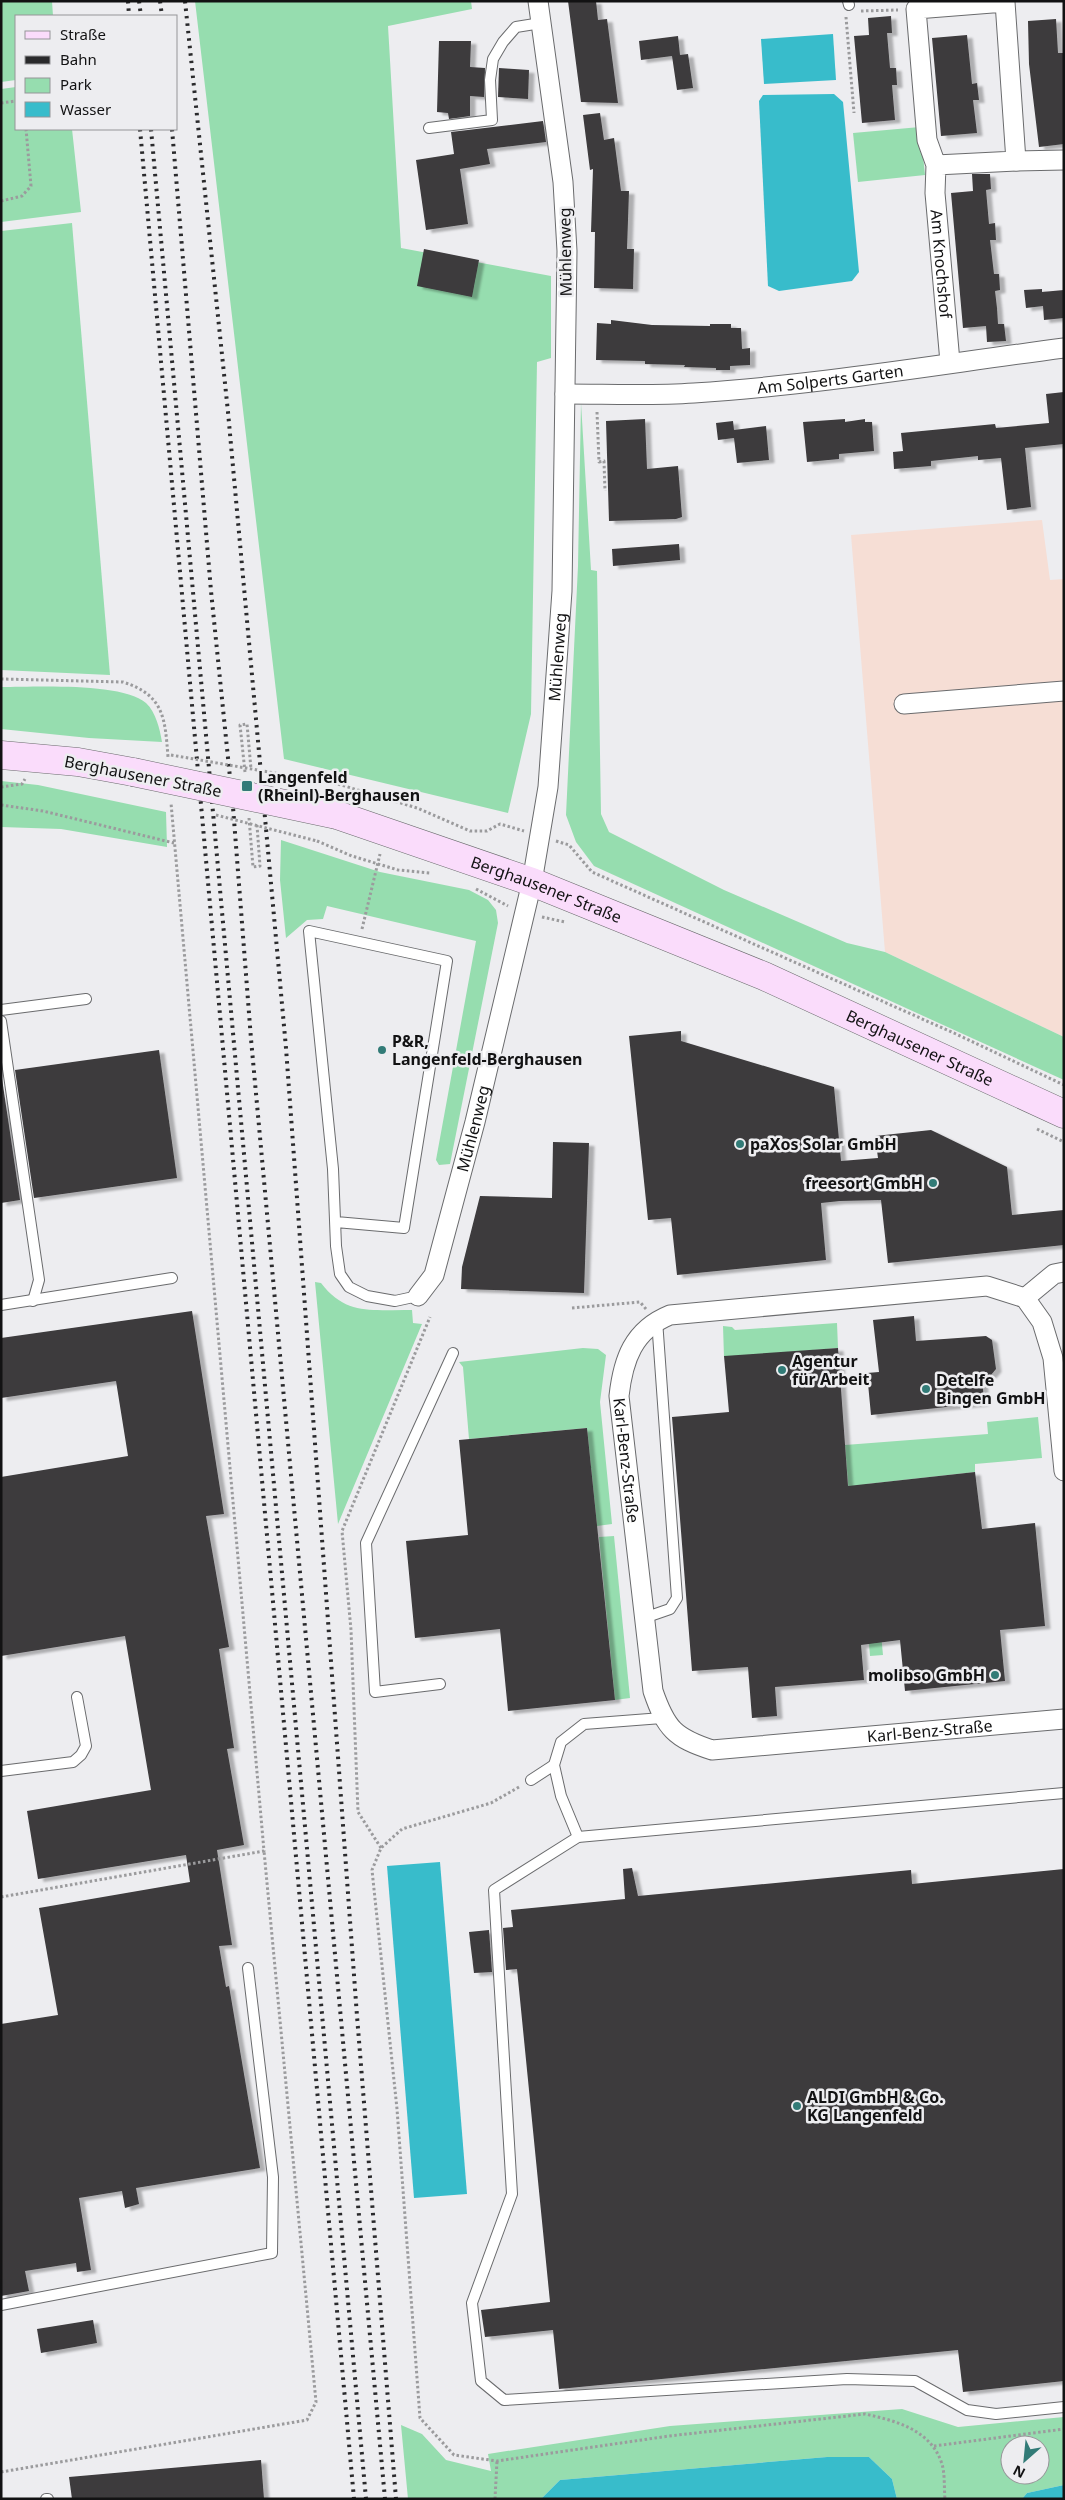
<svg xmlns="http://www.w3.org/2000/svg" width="1065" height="2500" font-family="'Noto Sans',sans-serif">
	<defs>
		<filter id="shadow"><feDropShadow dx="5.5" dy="3" stdDeviation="1" flood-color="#0004"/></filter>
	</defs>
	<rect width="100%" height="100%" fill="#ededf0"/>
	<path fill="#f6ded5" d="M1042,520l8,60 14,-1v458l-179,-85 -34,-417z"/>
	<g fill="#96ddaf" fill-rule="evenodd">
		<path d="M1,1h51l1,15h-37v64l-15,2z"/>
		<path d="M195,1h276l1,8 -84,17 13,222 150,28v82l-14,4 -6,352 -23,99 -224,-54z"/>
		<path d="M16,87v42h56l9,83 -80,10v-133z"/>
		<path d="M920,127l5,48 -67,7 -5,-49z"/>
		<path d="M72,223l38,452 -109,-5v-439z"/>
		<path d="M581,403l10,167 6,1 4,243 8,18 115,58 123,53 38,9 179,85v43l-470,-214 -18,-24 -10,-27 12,-249z"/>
		<path d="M1,687c34,0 121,-5 145,16 10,9 14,27 16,39l-73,-4 -88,-9z"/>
		<path d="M1,781l37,4 128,27 1,35 -106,-18 -60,-2z"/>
		<path d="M281,840l99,32 89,18 19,10 8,10 2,13 -48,241 -11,1 -3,-5 40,-219 -149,-35 -4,13 -16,1 -21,18 -6,-58z"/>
		<path d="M315,1282l6,1c26,34 53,26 91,27l1,13 9,1 -84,200z"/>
		<path d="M837,1323l1,25 -114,9 -1,-31 9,1 3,3z"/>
		<path d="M583,1348l15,1 8,6 -6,47 12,122 -15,2 -10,-98 -118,11 -6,-72 -4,-5z"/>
		<path d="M1038,1417l4,41 -67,6v8l-108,12 16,171 -13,1 -13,-161h-8l-4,-50 143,-11 -1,-12z"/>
		<path d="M614,1536l16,162 -15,2 -16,-163z"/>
		<path d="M902,2409l56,18 106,-10v68l-37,8 -5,6h-125l-5,-20 -23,-22h-42l-267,23 -19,19h-133l-7,-74 21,9 24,26 45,11 -3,-17 182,-28zM1010,2445h30v30h-30z"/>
	</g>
	<g fill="#38bccb">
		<path d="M833,34l3,46 -72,4 -3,-45z"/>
		<path d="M834,94l9,8 16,170 -7,9 -73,10 -11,-5 -9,-185 4,-6z"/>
		<path d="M440,1862l27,332 -53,4 -27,-332z"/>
		<path d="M827,2457h42l23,22 5,20h-356l19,-19z"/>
		<path d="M1064,2485v14h-42l5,-6z"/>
	</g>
	<g fill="#3c3a3c" filter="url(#shadow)">
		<path d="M568,1h28l2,19 9,-1 11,84 -37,-1z"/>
		<path d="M891,16l1,17h-5l3,35h6l1,17h-5l3,35 -33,3 -8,-87 15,-1 -1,-17z"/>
		<path d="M1056,19l2,34h6v91l-25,3 -10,-83 -1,-43z"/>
		<path d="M967,35l5,49 5,-1 2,17h-6l4,33 -36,3 -9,-98z"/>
		<path d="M678,36l2,19 8,-1 5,34 -16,2 -5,-34 -31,4 -2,-19z"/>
		<path d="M439,41h32l-1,26 15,1 -1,29 -14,-1v20l-21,3 -1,-6 -11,-1z"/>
		<path d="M499,68l30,2 -1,29 -30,-2z"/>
		<path d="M600,113l4,27 10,-2 7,53h8l-2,58h7l-1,40 -39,-1 1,-56h-4l2,-63 -3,1 -7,-55z"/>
		<path d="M543,121l3,21 -59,7 3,15 -30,5 8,55 -42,6 -10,-70 38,-6 -3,-22z"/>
		<path d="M972,174h18l1,15 -5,1 3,34 6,-1 1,17h-6l4,34h5l1,16 -5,1 2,17 1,16h6l2,17 -19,1 -1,-16 -23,2 -12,-135 22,-2z"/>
		<path d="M424,249l55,11 -7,37 -55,-11z"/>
		<path d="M1042,289v3l22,-2v28l-20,2 -1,-14 -17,2 -2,-18z"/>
		<path d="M611,320l41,5 58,1v-2h21v4h10l1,21 8,-1v17l-20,1v4h-14v-2l-32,-1 1,-2 -40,-1v-3l-49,-1 1,-37 14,1z"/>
		<path d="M1064,392v52l-39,4 6,59 -24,3 -6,-52 -23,2v-4l-47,5v5l-37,3 -1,-17 10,-1 -2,-18 94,-9 1,4 53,-5 -3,-29z"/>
		<path d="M645,419l2,50 31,-3 4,51 -6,2 -67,2 -3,-100z"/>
		<path d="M845,419v3l20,-3v3h7l2,29 -35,3v5l-32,3 -4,-40z"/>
		<path d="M733,421l1,9 32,-4 3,34 -32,3 -3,-25 -16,2 -2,-17z"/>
		<path d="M679,544l1,16 -67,6 -1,-17z"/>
		<path d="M681,1031v10l153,46 7,74 37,-3 -3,-22 56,-6 76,37 5,48 52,-5v35l-176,18 -7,-63 -41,1 -19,2 5,57 -149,15 -6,-57 -23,2 -19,-184z"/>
		<path d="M159,1050l18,128 -143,20 -19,-128z"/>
		<path d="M1,1072l19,128 -19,3z"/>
		<path d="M553,1142l36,1 -5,150 -123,-4 1,-22 18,-71 72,2z"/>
		<path d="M192,1311l32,203 -18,2 23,131 -10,2 15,99 -7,1 17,96 -27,5 15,95 -13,1 7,41 3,-1 31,182 -124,20 3,16 -14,4 -3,-17 -43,7 12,72 -14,2 -1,-9 -51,8 4,20 -28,5v-272l57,-9 -19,-107 151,-26 -4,-27 -148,24 -11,-68 124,-21 -26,-154 -124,20v-179l127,-21 -12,-75 -115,17v-60z"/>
		<path d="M914,1316l2,25 70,-5 6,4 4,29 -5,6h-9l2,28 -113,12 -4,-42 12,-1 -6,-52z"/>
		<path d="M838,1348l10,138 127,-14 7,57 53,-6 10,103 -45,4 5,51 -100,10 -5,-51 -39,5 3,35 -89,7 2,29 -25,2 -4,-51 -56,4 -20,-254 57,-5 -5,-56z"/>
		<path d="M587,1428l28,272 -107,11 -8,-82 -85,9 -9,-97 62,-6 -9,-95z"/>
		<path d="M632,1868l6,28 273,-26 1,14 152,-15v512l-101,11 -5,-42 -399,39 -6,-59 -68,7 -4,-27 69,-8 -33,-333 -11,1 -3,-42 10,-1 -2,-17 114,-11 -2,-30z"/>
		<path d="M489,1930l3,42 -18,1 -5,-41z"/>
		<path d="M93,2320l4,23 -56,10 -4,-24z"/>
		<path d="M261,2460l3,39h-192l-3,-22z"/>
	</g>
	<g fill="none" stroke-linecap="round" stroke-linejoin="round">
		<defs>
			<g id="service">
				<path d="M848,1l1,4"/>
				<path d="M429,128l63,-8 -2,-40 3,-21 10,-17 13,-15 25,-4"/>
				<path d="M1,1010l85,-11"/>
				<path d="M1,1021l38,259 -6,21"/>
				<path d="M336,1222l68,6 43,-267 -138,-30 24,238 3,77 4,28 9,13 18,9 28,5 23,-5"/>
				<path d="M1,1305l171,-27"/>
				<path d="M644,1618l26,-9 7,-11 -20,-278"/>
				<path d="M440,1684l-65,8 -9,-149 87,-190"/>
				<path d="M1,1771l72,-9 8,-7 5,-9 -9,-49"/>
				<path d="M531,1780l23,-15"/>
				<path d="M1064,1793l-486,44 -84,53 18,304 -40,109 9,78 23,19 343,-21 68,2 52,29 29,4 68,-7"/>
				<path d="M578,1837l-17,-41 -7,-31 7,-23 23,-18 78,-6"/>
				<path d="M1,2305l271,-52 1,-76 -25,-209"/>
				<path d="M46,2499h2"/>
			</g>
			<g id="minor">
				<path d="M1016,161l48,-1"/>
				<path id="s1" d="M936,165l-9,-25 -11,-131 89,-7 11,159 -80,4 -1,28 15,169"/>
				<path id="s2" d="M565,394c43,0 87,2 129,-1 124,-8 247,-29 370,-45"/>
				<path d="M904,704l160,-13"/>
				<path id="s3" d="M418,1296l16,-21 41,-153 57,-240 16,-95 14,-196 5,-340 -4,-69 -25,-181"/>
				<path d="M1025,1298l29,-24 10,-2"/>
				<path id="s4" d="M1064,1471l-11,-113 -11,-36 -17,-24 -38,-12 -317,29c-37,15 -47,45 -51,81l34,295c13,38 22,47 59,59l352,-31"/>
			</g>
			<g id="secondary">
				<path d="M1,755l77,7 55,10"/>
				<path id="s5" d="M337,815l195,67 232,94 300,138"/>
			</g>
		</defs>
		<use href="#service" stroke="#6a6b6d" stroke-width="12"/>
		<use href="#minor" stroke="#6a6b6d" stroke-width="21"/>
		<use href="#secondary" stroke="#6a6b6d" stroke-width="29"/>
		<g stroke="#9b9b9d" stroke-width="3" stroke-dasharray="2.5 2.5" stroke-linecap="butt">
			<path d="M861,11l37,-1"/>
			<path d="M846,17l8,96"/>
			<path d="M1,103l15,-2"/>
			<path d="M1,201l21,-5 9,-10 -5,-57"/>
			<path d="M597,412l2,50 5,-1 1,30"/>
			<path d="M1,679l122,3c41,13 42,36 45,75"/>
			<path d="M245,772l-5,-47 7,-1 4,45"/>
			<path d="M338,784l79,24 53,23h17l13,-7 24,7"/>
			<path d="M1,787l21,-3 3,-5"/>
			<path d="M1,805l42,6 131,32"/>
			<path d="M249,818l4,49 7,-1 -3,-41"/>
			<path d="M317,841l35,15 46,14 32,3"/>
			<path d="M556,841l13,4 23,27 364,162 108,51"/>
			<path d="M476,889l32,17"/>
			<path d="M542,917l23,5"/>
			<path d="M362,929l18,-75"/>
			<path d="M1037,1129l27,13"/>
			<path d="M572,1308l68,-6 6,7"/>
			<path d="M519,1787l-28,16 -89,26 -21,19 -9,22 25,239 23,309 34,37 43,6 172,-25 196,-22c32,7 66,16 77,50 3,10 2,24 3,35"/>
			<path d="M381,1848l-23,-36 -7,-182 -9,-99 88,-214"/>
			<path d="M1,1897l263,-46 -93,-1048"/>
			<path d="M934,2446l130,-17"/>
			<path d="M1,2472l306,-52 9,-18 -52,-551"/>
			<path d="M495,2499l2,-38"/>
		</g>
		<use href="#service" stroke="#fff" stroke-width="10"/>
		<use href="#minor" stroke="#fff" stroke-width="19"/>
		<use href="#secondary" stroke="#fadcfb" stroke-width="28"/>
		<g stroke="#2a2a2c" stroke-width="4" stroke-dasharray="2.5 5" stroke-linecap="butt">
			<path d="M128,1l1,15"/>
			<path d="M139,1l2,15"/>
			<path d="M160,1l2,15"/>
			<path d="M185,1l43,411 58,636 71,968 39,483"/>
			<path d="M140,129l214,2370"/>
			<path d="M151,129l215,2370"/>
			<path d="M172,129l39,462 22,216 18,232 134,1460"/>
		</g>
		<defs>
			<path id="secondary-bridge" d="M133,772l204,43"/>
		</defs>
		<use href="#secondary-bridge" stroke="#6a6b6d" stroke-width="29" stroke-linecap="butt"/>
		<g stroke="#9b9b9d" stroke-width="3" stroke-dasharray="2.5 2.5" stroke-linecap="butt">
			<path d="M171,755l167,29"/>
			<path d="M216,815l101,26"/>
		</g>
		<use href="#secondary-bridge" stroke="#fadcfb" stroke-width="28"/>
	</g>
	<g fill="#327b77" stroke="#ededf0" stroke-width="2">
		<rect x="241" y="780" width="12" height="12" rx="2.5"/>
		<circle cx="382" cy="1050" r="5"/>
		<circle cx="740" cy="1144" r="5"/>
		<circle cx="933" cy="1183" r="5"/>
		<circle cx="782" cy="1370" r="5"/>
		<circle cx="926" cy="1389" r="5"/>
		<circle cx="995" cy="1675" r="5"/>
		<circle cx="797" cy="2106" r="5"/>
	</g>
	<g text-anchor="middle" stroke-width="5" stroke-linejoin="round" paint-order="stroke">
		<g font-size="16" fill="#121213" stroke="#ededf0">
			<text transform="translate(565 252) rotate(-91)" y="6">Mühlenweg</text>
			<text dy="6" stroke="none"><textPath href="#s1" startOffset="586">Am Knochshof</textPath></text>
			<text dy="6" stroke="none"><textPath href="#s2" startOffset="266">Am Solperts Garten</textPath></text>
			<text dy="6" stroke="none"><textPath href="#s3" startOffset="658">Mühlenweg</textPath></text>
			<text transform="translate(143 776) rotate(11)" y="6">Berghausener Straße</text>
			<text dy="6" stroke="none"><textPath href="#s5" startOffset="222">Berghausener Straße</textPath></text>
			<text dy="6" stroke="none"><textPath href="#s5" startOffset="628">Berghausener Straße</textPath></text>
			<text dy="6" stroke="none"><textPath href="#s3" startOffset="178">Mühlenweg</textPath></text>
			<text dy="6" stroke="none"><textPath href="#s4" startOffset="705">Karl-Benz-Straße</textPath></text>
			<text dy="6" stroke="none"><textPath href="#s4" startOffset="1244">Karl-Benz-Straße</textPath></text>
		</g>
		<g font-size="16" font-weight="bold" fill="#121213" stroke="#ededf0" text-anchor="start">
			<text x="258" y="783">Langenfeld<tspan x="258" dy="18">(Rheinl)-Berghausen</tspan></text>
			<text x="392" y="1047">P&amp;R,<tspan x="392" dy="18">Langenfeld-Berghausen</tspan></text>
			<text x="750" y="1150">paXos Solar GmbH</text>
			<text x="923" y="1189" text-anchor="end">freesort GmbH</text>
			<text x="792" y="1367">Agentur<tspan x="792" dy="18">für Arbeit</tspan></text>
			<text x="936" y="1386">Detelfe<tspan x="936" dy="18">Bingen GmbH</tspan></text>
			<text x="985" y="1681" text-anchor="end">molibso GmbH</text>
			<text x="807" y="2103">ALDI GmbH &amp; Co.<tspan x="807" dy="18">KG Langenfeld</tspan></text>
		</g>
	</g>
	<rect width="1065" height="2500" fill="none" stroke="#121213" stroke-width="5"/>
	<rect x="15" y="15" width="162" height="115" fill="#ededf0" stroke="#959598"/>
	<rect x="25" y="31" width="25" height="8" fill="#fadcfb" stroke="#959598"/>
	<text x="60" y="40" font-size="15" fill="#121213">Straße</text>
	<rect x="25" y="56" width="25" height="8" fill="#2a2a2c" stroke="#959598"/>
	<text x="60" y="65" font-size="15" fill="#121213">Bahn</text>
	<rect x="25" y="78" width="25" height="15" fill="#96ddaf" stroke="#959598"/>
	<text x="60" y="90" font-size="15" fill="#121213">Park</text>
	<rect x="25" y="102" width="25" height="15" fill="#38bccb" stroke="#959598"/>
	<text x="60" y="115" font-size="15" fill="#121213">Wasser</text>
	<g transform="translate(1025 2460) rotate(207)"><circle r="24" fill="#ededf0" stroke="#959598"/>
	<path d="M0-4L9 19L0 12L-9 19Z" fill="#327b77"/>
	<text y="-8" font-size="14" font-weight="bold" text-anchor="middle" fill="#121213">N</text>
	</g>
</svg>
